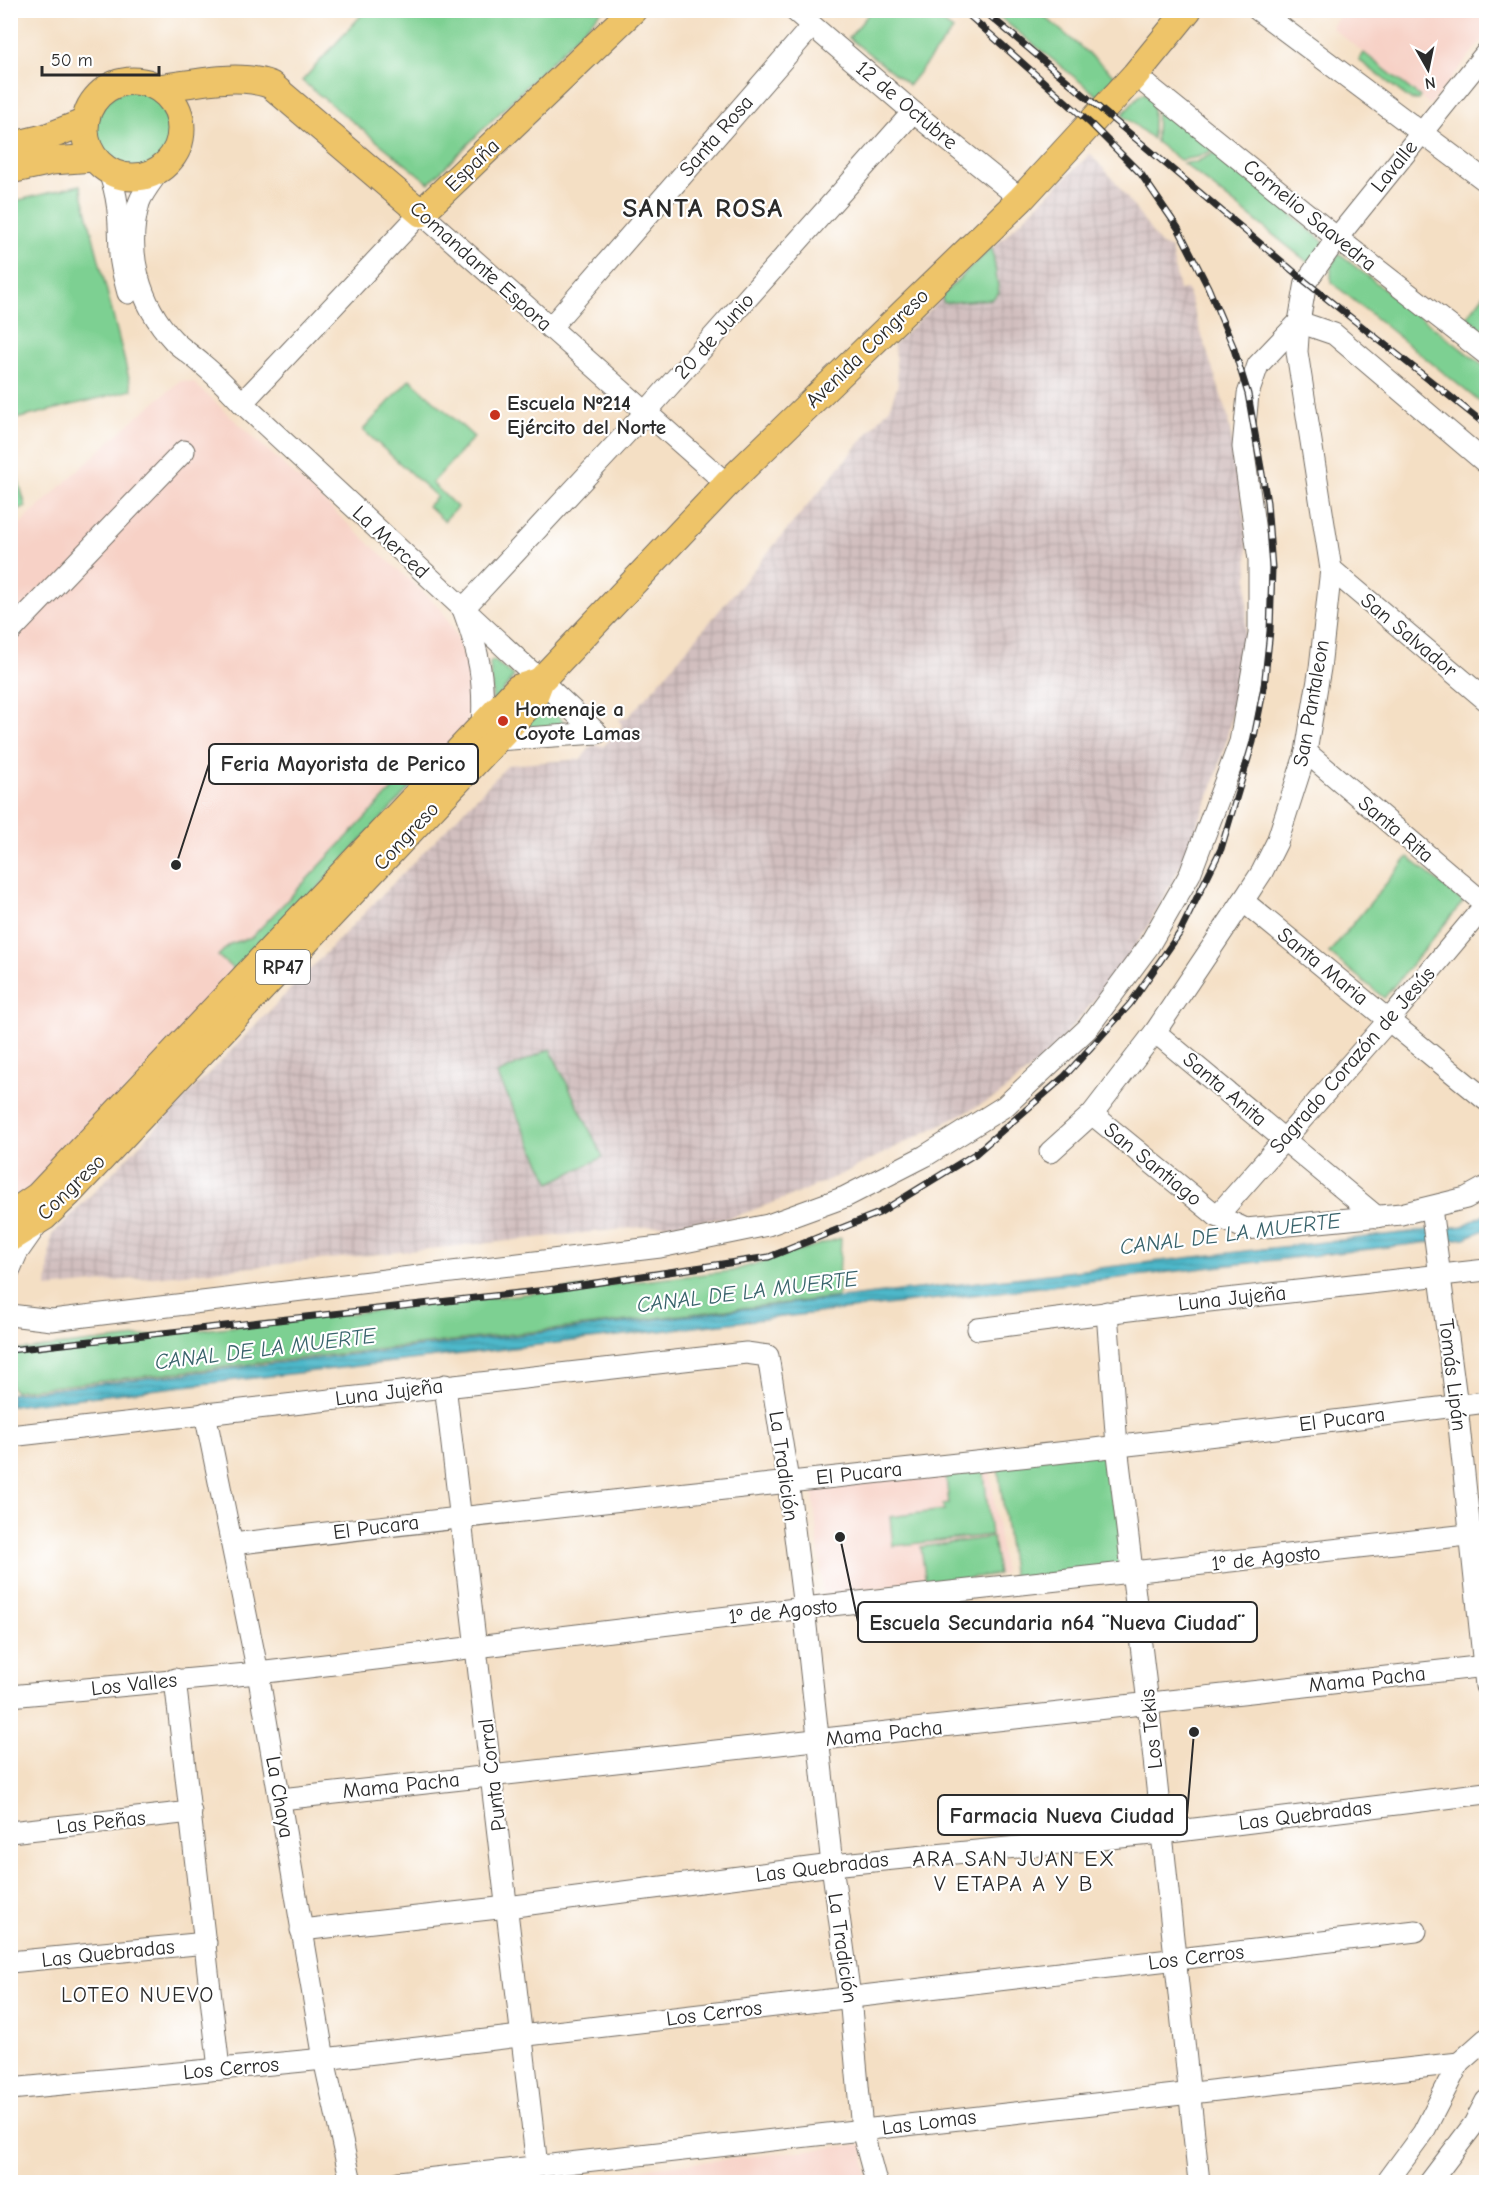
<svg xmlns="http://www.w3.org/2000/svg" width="1497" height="2193" font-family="'Comic Neue',sans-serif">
	<defs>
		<pattern id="industrial-grid" width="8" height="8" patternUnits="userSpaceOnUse" patternTransform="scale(1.5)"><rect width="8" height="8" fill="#d2bfbf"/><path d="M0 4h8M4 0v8" fill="none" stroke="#b4a4a4"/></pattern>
		<pattern id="water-rules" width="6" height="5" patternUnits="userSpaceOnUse" patternTransform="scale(1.5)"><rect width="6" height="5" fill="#4eb8ca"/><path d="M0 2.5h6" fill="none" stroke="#4196a4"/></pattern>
	</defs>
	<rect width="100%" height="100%" fill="#fff"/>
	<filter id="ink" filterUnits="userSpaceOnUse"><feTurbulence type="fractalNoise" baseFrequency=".0167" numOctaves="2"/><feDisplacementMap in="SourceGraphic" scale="12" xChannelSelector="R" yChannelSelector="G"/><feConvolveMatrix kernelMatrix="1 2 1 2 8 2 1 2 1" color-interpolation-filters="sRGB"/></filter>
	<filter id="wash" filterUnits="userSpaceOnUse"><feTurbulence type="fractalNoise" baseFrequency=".008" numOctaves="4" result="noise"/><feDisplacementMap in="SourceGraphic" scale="24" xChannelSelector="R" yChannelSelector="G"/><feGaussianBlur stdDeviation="1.35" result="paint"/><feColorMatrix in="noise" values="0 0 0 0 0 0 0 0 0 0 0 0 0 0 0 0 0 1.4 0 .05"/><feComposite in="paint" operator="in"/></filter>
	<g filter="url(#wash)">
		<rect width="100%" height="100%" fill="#f4dfc4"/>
		<g fill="#f7d1c6">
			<path d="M1485,10l1,25 -56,70 -99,-78 13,-16z"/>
			<path d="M180,381l13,1 248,227 15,26 9,22 6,26 1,22 -6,22 -412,440 -44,37v-671l120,-110z"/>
			<path d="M989,1462l15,112 -181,20 -11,-110z"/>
			<path d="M863,2144l4,38h-237l-1,-12z"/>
		</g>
		<path fill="url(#industrial-grid)" d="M1090,154l25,27 46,64 10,4 8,41 8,-1 42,131 -1,1 11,55 7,53 2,43 -1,42 -7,64 -14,65 -13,43 -29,73 -37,70 -25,38 -59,71 -25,25 -40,33 -154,77 -50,22 -63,23 -684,70 4,-52 457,-471 73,-6 11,-14 12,1 18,-20 -3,-7 8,-1 23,-25 240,-286 8,-23 -4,-40z"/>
		<g fill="#7dd092" stroke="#547e5e" stroke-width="1.5">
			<path d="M366,10h236v1l-173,172 -127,-102z"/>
			<path d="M871,11h56l26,19 -44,55 -60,-47z"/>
			<path d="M992,11h46l77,65 -17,20z"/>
			<path d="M1364,53l56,44 -2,3h-7l-52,-40z"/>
			<circle cx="134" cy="130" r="40"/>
			<path d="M1145,93l8,9v37l-31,-24 19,-21z"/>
			<path d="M1157,104l57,45 -16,8 -18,3 -24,-18z"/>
			<path d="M1216,152l108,90 -9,26 -132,-105 13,-1z"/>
			<path d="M80,185l52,205 -120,30 -2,-7 1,-211z"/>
			<path d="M992,247l7,46 -7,6 -48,4 -3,-7z"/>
			<path d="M1339,254l147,114v39l-155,-125v-16z"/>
			<path d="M1486,292v40l-19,-15z"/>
			<path d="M410,379l64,58 -42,46 25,24 -13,14 -16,-15 9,-9 -74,-67z"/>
			<path d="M10,451l16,56 -15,4h-1z"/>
			<path d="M493,660l21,16 -21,29 -3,-42z"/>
			<path d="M541,704h6l16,17 1,5 -44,3z"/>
			<path d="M430,750l8,7 -199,217 -21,-18 12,-12 22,-7z"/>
			<path d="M1408,857l55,45 -79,96 -55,-45z"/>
			<path d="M550,1049l53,108 -53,26 -53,-109z"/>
			<path d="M841,1238l-3,59 -824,94 -3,-6v-34l721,-80z"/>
			<path d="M1110,1445l16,119 -113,15 -16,-119z"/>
			<path d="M983,1465l8,70 -98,11 -3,-29 54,-7 -1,-5 6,-1 -4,-35z"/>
			<path d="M993,1537l5,37 -72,10 -5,-37z"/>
		</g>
		<path fill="url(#water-rules)" stroke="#3c727a" stroke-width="1.5" d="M1486,1213v16l-21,9 -1454,168 -1,-12 1453,-168z"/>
	</g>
	<g filter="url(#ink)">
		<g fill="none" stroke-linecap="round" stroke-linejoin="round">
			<defs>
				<g id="minor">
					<path d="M794,10l119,102 108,87"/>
					<path d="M1258,10l228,171"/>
					<path d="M1135,75l202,163 149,116"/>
					<path d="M161,168c-7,11 -18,23 -22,35 -14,49 0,101 35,138 8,8 19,15 28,23 15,12 27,25 40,39l355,330"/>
					<path d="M108,170c12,29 11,55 12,85 1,13 5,26 8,38"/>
					<path d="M1299,322l35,12 152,129"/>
					<path d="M550,328l262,-302"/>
					<path d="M242,403l179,-190 306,271"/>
					<path d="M1331,569l155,131"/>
					<path d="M10,632l174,-181"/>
					<path d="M482,727c3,-47 -3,-75 -19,-118l183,-197 267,-300"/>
					<path d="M496,740l101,-7"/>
					<path d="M1306,752l180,153"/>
					<path d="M1243,901l243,199"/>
					<path d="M1155,1032l222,185"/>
					<path d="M1092,1114l125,102 29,13 155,-15 65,-16 20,-11"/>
					<path d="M1050,1152l42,-38 63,-82 88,-131 19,-29 15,-30 29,-90 14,-84 11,-99 -34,-217 2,-30 7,-40 31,-44 149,-185"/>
					<path d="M1431,1208l26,198 29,280"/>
					<path d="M1217,1216l172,-196 97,-116"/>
					<path d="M10,1269l7,-16 19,-27"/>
					<path d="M1107,1312l10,134 31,257 51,479"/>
					<path d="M10,1315l42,5 608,-73 108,-22 77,-28 80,-41 80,-50 82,-77 61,-82 42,-73 50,-132 19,-108v-74l-16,-113 5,-53 10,-29 41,-43"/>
					<path d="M978,1329l159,-20 349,-39"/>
					<path d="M445,1385l92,781"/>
					<path d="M205,1413l53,260 66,386 27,123"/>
					<path d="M10,1436l736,-83 22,3 20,125 16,127 28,257 18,132 12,133 14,52"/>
					<path d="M232,1544c418,-50 837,-88 1254,-142"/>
					<path d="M175,1679l44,390"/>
					<path d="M10,1696l248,-23 546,-65 682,-75"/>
					<path d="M281,1799l1205,-133"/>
					<path d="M10,1832l181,-20"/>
					<path d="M301,1930l206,-23 325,-42 330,-32 324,-40"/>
					<path d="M10,1962l196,-19"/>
					<path d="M10,2089l314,-30 1092,-128"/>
					<path d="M399,2182l1060,-119"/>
					<path d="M1387,2182l36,-49 36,-70 27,-24"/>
					<path d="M1430,2182l44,-58 12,-23"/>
				</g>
				<g id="major">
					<circle cx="133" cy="129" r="48"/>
					<path d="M159,88c34,-4 80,-16 112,-3l150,128 212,-203"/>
					<path d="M10,146l37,-9 38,-15"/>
					<path d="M10,170l42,-9 42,-3"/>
					<path d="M10,1215l28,-19 480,-508 22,-7"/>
					<path d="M10,1238l34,-21 24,-23 464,-492 8,-21 187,-197 294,-285 114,-124 53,-65"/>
				</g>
			</defs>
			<use href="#minor" stroke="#716a61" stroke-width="23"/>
			<use href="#major" stroke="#716a61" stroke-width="29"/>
			<use href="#minor" stroke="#fff" stroke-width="21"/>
			<use href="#major" stroke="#eec469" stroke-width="27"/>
			<defs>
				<g id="rail">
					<path d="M983,10l323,272 180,143"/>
					<path d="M10,1350l545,-61 214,-32 110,-44 96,-59 89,-77 66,-73 49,-70 42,-85 32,-107 11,-55 6,-56 2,-63 -5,-66 -19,-108 -15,-48 -25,-59 -30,-59 -37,-54 -50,-50 -128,-114"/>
				</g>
			</defs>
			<use href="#rail" stroke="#2b2b2b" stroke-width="7"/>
			<use href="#rail" stroke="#fff" stroke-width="4.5" stroke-dasharray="14" stroke-linecap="butt"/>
		</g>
	</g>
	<g fill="#c8321e" stroke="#fff" stroke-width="2">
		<circle cx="495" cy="415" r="6"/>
		<circle cx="503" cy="721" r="6"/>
	</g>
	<g text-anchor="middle" stroke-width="4.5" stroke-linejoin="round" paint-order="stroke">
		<rect fill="#fff" stroke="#6b6b6b" stroke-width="1.5" x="256" y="950" width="54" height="34" rx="4.5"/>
		<g font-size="20" font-weight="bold" fill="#2b2b2b">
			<text x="283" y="974">RP47</text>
		</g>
		<g font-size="21" fill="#2b2b2b" stroke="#fff">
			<text transform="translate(907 105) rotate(40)" y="7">12 de Octubre</text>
			<text transform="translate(716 136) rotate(-49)" y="7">Santa Rosa</text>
			<text transform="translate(472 165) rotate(-44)" y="7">España</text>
			<text transform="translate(1394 166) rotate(-51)" y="7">Lavalle</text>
			<text transform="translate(1310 215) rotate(39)" y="7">Cornelio Saavedra</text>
			<text transform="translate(481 266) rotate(42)" y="7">Comandante Espora</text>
			<text transform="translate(714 336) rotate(-48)" y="7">20 de Junio</text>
			<text transform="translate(867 348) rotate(-44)" y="7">Avenida Congreso</text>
			<text transform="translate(391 542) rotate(43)" y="7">La Merced</text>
			<text transform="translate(1409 635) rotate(40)" y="7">San Salvador</text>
			<text transform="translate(1311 703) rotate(-80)" y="7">San Pantaleon</text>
			<text transform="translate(1396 829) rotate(40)" y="7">Santa Rita</text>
			<text transform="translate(406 836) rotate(-47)" y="7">Congreso</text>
			<text transform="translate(1323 966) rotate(39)" y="7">Santa Maria</text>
			<text transform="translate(1352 1060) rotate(-49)" y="7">Sagrado Corazón de Jesús</text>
			<text transform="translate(1225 1089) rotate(40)" y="7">Santa Anita</text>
			<text transform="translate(1153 1164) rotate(39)" y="7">San Santiago</text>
			<text transform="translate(71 1187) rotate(-44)" y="7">Congreso</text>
			<text transform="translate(1232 1298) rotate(-6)" y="7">Luna Jujeña</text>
			<text transform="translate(1453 1375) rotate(83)" y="7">Tomás Lipán</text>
			<text transform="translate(389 1392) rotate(-7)" y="7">Luna Jujeña</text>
			<text transform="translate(1342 1419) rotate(-7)" y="7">El Pucara</text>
			<text transform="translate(784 1466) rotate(82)" y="7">La Tradición</text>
			<text transform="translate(859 1473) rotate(-6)" y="7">El Pucara</text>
			<text transform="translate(376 1527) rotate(-7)" y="7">El Pucara</text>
			<text transform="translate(1266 1558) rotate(-6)" y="7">1º de Agosto</text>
			<text transform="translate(783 1611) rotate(-6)" y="7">1º de Agosto</text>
			<text transform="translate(1367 1679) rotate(-6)" y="7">Mama Pacha</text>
			<text transform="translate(134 1684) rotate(-6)" y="7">Los Valles</text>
			<text transform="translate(1151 1729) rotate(-96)" y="7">Los Tekis</text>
			<text transform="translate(884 1733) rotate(-6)" y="7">Mama Pacha</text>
			<text transform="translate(492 1775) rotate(-97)" y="7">Punta Corral</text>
			<text transform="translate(401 1785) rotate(-6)" y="7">Mama Pacha</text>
			<text transform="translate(280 1797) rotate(80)" y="7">La Chaya</text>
			<text transform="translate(1305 1815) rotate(-7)" y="7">Las Quebradas</text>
			<text transform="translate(101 1822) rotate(-6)" y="7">Las Peñas</text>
			<text transform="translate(822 1867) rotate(-7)" y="7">Las Quebradas</text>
			<text transform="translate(843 1948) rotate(82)" y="7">La Tradición</text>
			<text transform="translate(108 1953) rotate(-6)" y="7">Las Quebradas</text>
			<text transform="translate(1196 1957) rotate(-7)" y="7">Los Cerros</text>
			<text transform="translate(714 2013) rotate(-7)" y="7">Los Cerros</text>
			<text transform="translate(231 2068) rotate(-5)" y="7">Los Cerros</text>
			<text transform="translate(929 2122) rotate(-7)" y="7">Las Lomas</text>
		</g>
		<g font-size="21" font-weight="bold" fill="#2b2b2b" stroke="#fff" text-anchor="start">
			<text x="507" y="410">Escuela Nº214<tspan x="507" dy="24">Ejército del Norte</tspan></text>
			<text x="515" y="716">Homenaje a<tspan x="515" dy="24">Coyote Lamas</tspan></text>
		</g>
		<g font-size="22" font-style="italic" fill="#39636b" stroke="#fff">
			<text transform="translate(1230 1233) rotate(-7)" y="8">CANAL DE LA MUERTE</text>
			<text transform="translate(747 1291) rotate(-7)" y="8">CANAL DE LA MUERTE</text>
			<text transform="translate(265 1348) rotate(-7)" y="8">CANAL DE LA MUERTE</text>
		</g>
		<g font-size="22" letter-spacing="1.5" fill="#2b2b2b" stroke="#fff">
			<text x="1014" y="1866">ARA SAN JUAN EX<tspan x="1014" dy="25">V ETAPA A Y B</tspan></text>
			<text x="138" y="2002">LOTEO NUEVO</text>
		</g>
		<g font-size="27" font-weight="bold" letter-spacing="1.5" fill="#2b2b2b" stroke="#fff">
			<text x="703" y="217">SANTA ROSA</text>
		</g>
	</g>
	<path fill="none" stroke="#2b2b2b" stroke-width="2" d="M176 865L209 764M840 1537L858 1622M1194 1732L1187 1815"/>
	<g fill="#2b2b2b" stroke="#fff" stroke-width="2">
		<circle cx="176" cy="865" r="6"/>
		<circle cx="840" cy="1537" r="6"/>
		<circle cx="1194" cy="1732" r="6"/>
	</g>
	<g fill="#fff" stroke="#2b2b2b" stroke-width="2">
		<rect x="209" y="744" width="269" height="40" rx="6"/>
		<rect x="858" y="1602" width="399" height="40" rx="6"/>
		<rect x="938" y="1795" width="249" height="40" rx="6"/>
	</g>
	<g font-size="22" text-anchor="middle" font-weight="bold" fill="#2b2b2b">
		<text x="343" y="771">Feria Mayorista de Perico</text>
		<text x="1057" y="1630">Escuela Secundaria n64 ¨Nueva Ciudad¨</text>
		<text x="1062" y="1823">Farmacia Nueva Ciudad</text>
	</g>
	<rect width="1497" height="2193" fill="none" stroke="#fff" stroke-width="36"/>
	<g transform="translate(1428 69) rotate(171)" stroke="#ffffff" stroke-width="4.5" paint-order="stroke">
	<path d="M0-4.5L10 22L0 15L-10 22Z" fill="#2b2b2b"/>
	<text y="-9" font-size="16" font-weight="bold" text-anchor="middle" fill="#2b2b2b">N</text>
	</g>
	<path d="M42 66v9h117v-9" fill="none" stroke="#2b2b2b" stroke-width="3"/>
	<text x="51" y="66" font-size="18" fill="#2b2b2b" stroke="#ffffff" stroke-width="4.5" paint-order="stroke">50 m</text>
</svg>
